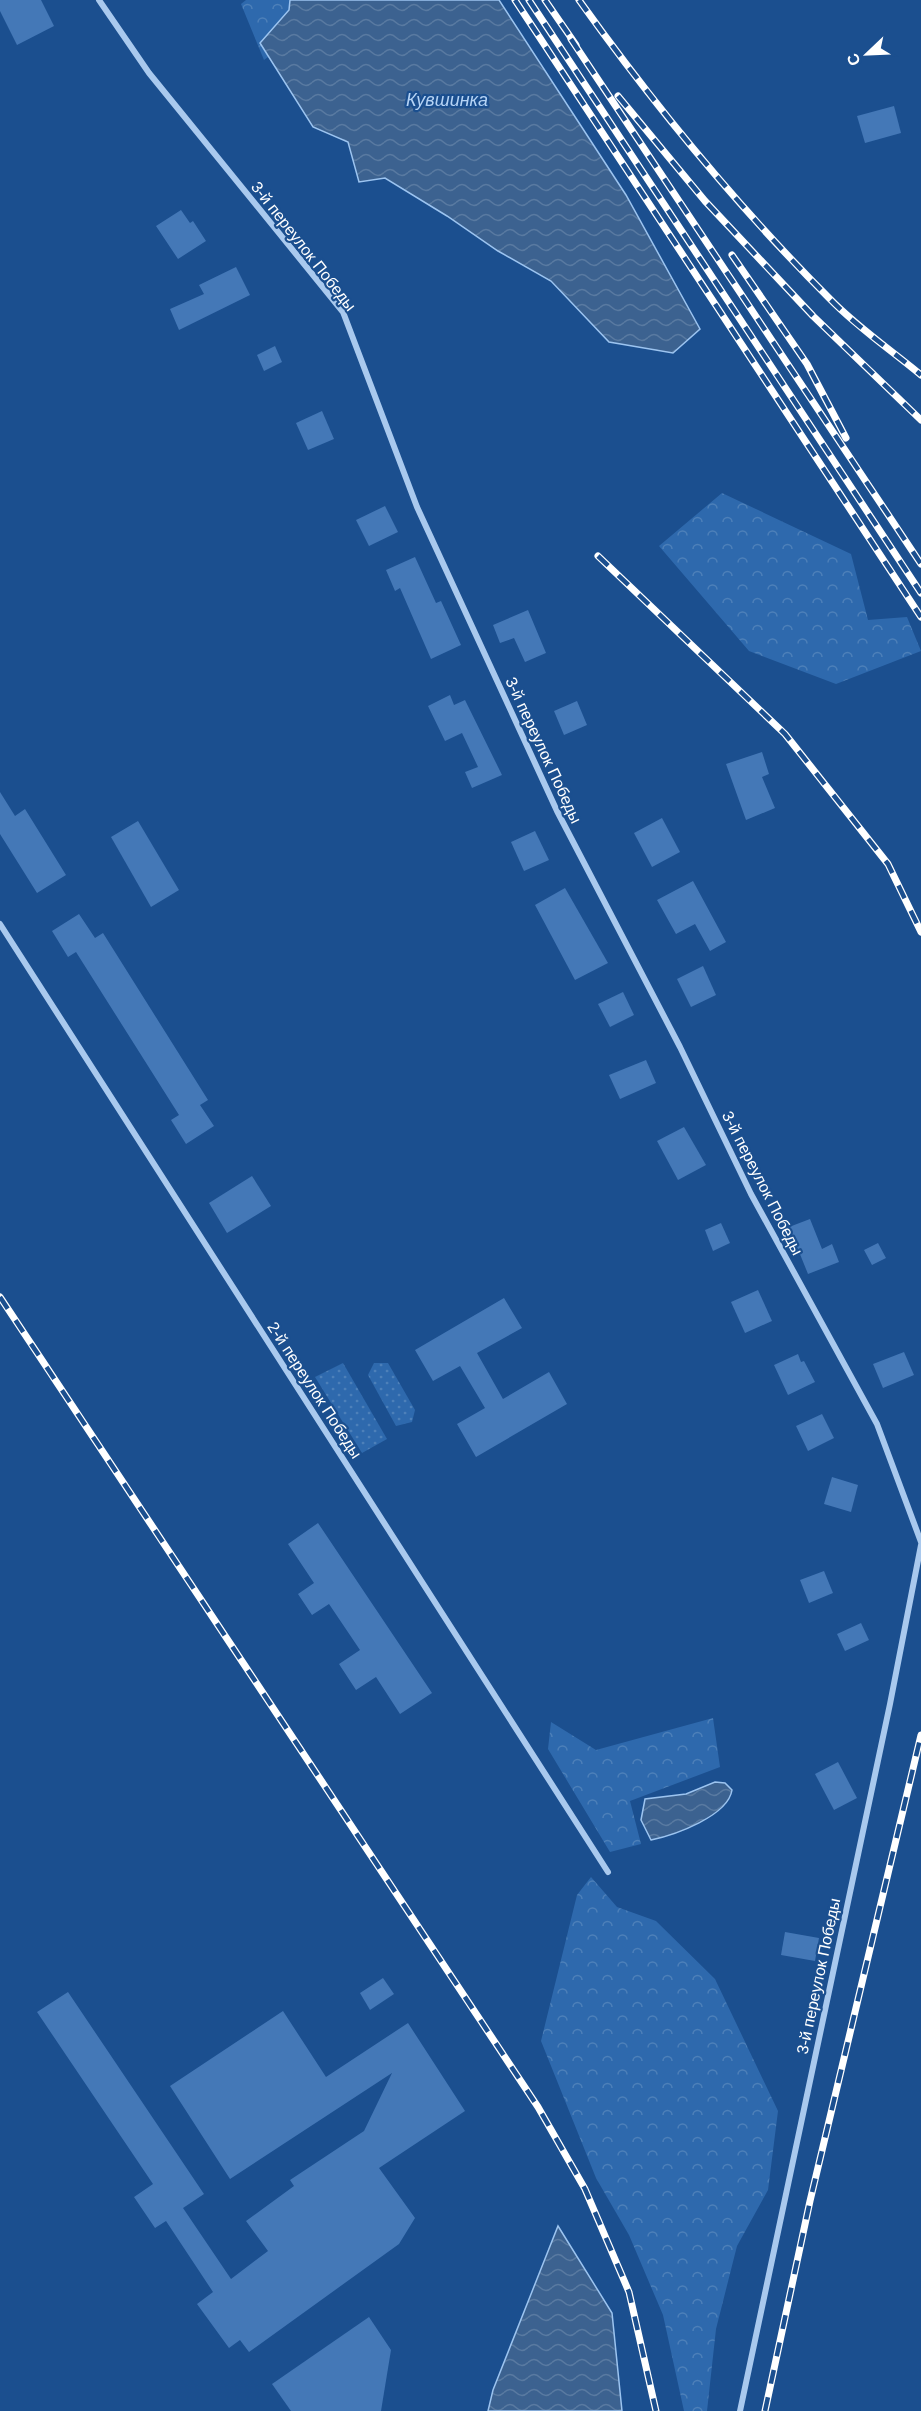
<svg xmlns="http://www.w3.org/2000/svg" width="921" height="2411" font-family="Arial,sans-serif">
	<defs>
		<pattern id="grass-dots" width="8" height="8" patternUnits="userSpaceOnUse" patternTransform="scale(1.5)"><rect width="8" height="8" fill="#2e69ad"/><path d="M2 2h.1M6 6h.1" fill="none" stroke="#4d80b9" stroke-width="1.8" stroke-linecap="round"/></pattern>
		<pattern id="forest-crowns" width="20" height="18" patternUnits="userSpaceOnUse" patternTransform="scale(1.5)"><rect width="20" height="18" fill="#2e69ad"/><path d="M2 6a3 3 0 1 1 6 0M12 15a3 3 0 1 1 6 0" fill="none" stroke="#4d80b9"/></pattern>
		<pattern id="water-waves" width="16" height="10" patternUnits="userSpaceOnUse" patternTransform="scale(1.5)"><rect width="16" height="10" fill="#3c6290"/><path d="M0 5q4-4 8 0t8 0" fill="none" stroke="#597aa1"/></pattern>
	</defs>
	<rect width="100%" height="100%" fill="#1b4f8f"/>
	<g fill="url(#grass-dots)">
		<path d="M343,1363l44,76 -25,14 -47,-76z"/>
		<path d="M374,1363h14l27,47 -3,12 -16,4 -28,-51z"/>
	</g>
	<g fill="url(#forest-crowns)">
		<path d="M246,0h100l-82,60 -23,-56z"/>
		<path d="M722,493l129,61 17,66 39,-3 14,34 -85,33 -87,-33 -90,-105z"/>
		<path d="M713,1718l7,49 -90,34 11,43 -31,8 -62,-103 3,-27 45,28z"/>
		<path d="M591,1877l26,30 39,14 59,58 63,132 -10,79 -31,56 -21,83 -9,82h-23l-21,-96 -34,-80 -33,-57 -55,-137 36,-146z"/>
	</g>
	<g fill="url(#water-waves)" stroke="#9cc4f0" stroke-width="1.5">
		<path d="M290,0h209l127,195 74,134 -27,24 -64,-11 -58,-61 -53,-30 -51,-35 -62,-38 -26,4 -11,-40 -35,-15 -53,-84 29,-33z"/>
		<path d="M715,1782l10,1 7,7c-4,26 -57,45 -81,50l-10,-20 4,-21 41,-5z"/>
		<path d="M558,2226l54,87 10,98h-134l5,-21z"/>
	</g>
	<g fill="#4478b7">
		<path d="M0,0h41l13,26 -37,19 -17,-34z"/>
		<path d="M894,106l7,27 -36,10 -8,-27z"/>
		<path d="M181,210l9,13 3,-2 13,20 -28,18 -22,-33z"/>
		<path d="M236,267l14,28 -71,35 -9,-21 34,-15 -5,-9z"/>
		<path d="M275,346l7,16 -18,9 -7,-16z"/>
		<path d="M322,411l12,28 -26,11 -12,-27z"/>
		<path d="M385,506l13,26 -29,14 -13,-26z"/>
		<path d="M415,557l21,46 5,-2 20,44 -30,14 -31,-71 -5,3 -9,-21z"/>
		<path d="M528,610l18,43 -21,9 -11,-24 -14,5 -7,-18z"/>
		<path d="M450,695l4,10 11,-5 37,75 -30,13 -7,-16 13,-5 -16,-34 -17,8 -17,-35z"/>
		<path d="M577,701l10,24 -23,10 -10,-24z"/>
		<path d="M762,752l7,22 -7,3 13,31 -29,12 -20,-56z"/>
		<path d="M0,792l15,24 10,-7 41,66 -29,18 -37,-59z"/>
		<path d="M662,818l18,34 -28,15 -18,-34z"/>
		<path d="M138,821l41,69 -28,17 -40,-70z"/>
		<path d="M535,831l14,29 -25,11 -13,-29z"/>
		<path d="M693,881l33,61 -16,9 -15,-27 -19,10 -19,-34z"/>
		<path d="M565,888l43,75 -33,17 -40,-75z"/>
		<path d="M79,914l16,24 8,-5 105,167 -8,5 14,21 -28,18 -15,-24 8,-5 -103,-163 -8,5 -16,-26z"/>
		<path d="M703,966l13,29 -25,12 -14,-28z"/>
		<path d="M623,992l11,23 -24,12 -12,-23z"/>
		<path d="M646,1060l10,23 -36,16 -11,-24z"/>
		<path d="M684,1127l22,38 -28,15 -21,-39z"/>
		<path d="M252,1176l19,30 -44,27 -18,-30z"/>
		<path d="M810,1219l12,30 10,-5 7,18 -31,12 -19,-47z"/>
		<path d="M721,1223l9,20 -17,8 -8,-21z"/>
		<path d="M878,1243l8,15 -14,7 -8,-15z"/>
		<path d="M758,1290l14,31 -27,12 -14,-31z"/>
		<path d="M504,1298l18,30 -45,25 26,46 46,-27 18,32 -91,53 -19,-33 28,-16 -25,-42 -27,15 -18,-31z"/>
		<path d="M904,1352l10,23 -31,13 -10,-24z"/>
		<path d="M798,1354l3,8 3,-1 11,21 -27,13 -14,-30z"/>
		<path d="M822,1414l12,24 -26,13 -12,-25z"/>
		<path d="M832,1477l26,8 -7,27 -27,-8z"/>
		<path d="M318,1523l114,170 -32,21 -24,-37 -20,13 -17,-26 21,-14 -31,-46 -17,11 -14,-21 16,-11 -26,-39z"/>
		<path d="M824,1571l9,22 -24,10 -9,-23z"/>
		<path d="M861,1623l8,17 -24,11 -8,-17z"/>
		<path d="M838,1762l19,36 -23,12 -19,-36z"/>
		<path d="M785,1932l34,6 -4,23 -34,-6z"/>
		<path d="M383,1978l11,16 -24,16 -10,-17z"/>
		<path d="M68,1992l136,202 -21,14 48,71 37,-28 -22,-30 48,-35 -4,-6 74,-49 28,-58 -162,106 -60,-93 113,-75 43,66 82,-54 57,88 -86,57 36,50 -16,26 -150,108 -9,-12 -11,8 -32,-44 16,-12 -47,-71 -11,7 -21,-31 19,-13 -116,-172z"/>
		<path d="M369,2317l22,33 -10,61h-90l-19,-27z"/>
	</g>
	<g fill="none" stroke-linecap="round" stroke-linejoin="round">
		<g stroke="#a9c9ee" stroke-width="6">
			<path d="M99,0l50,73 194,239 74,195 140,304 123,236 71,147 126,230 44,118"/>
			<path d="M0,924l608,948"/>
			<path d="M740,2411l150,-707 31,-159"/>
		</g>
		<defs>
			<g id="rail">
				<path d="M515,0l406,617"/>
				<path d="M529,0l392,593"/>
				<path d="M545,0l31,45"/>
				<path d="M579,0c75,105 160,208 251,299 27,28 61,51 91,76"/>
				<path d="M571,39l350,525"/>
				<path d="M618,96l87,105 108,115 108,104"/>
				<path d="M732,255l75,109 39,74"/>
				<path d="M598,556l187,178 103,130 33,68"/>
				<path d="M0,1297l538,810 47,82 44,103 27,119"/>
				<path d="M765,2411l45,-210 111,-466"/>
			</g>
		</defs>
		<use href="#rail" stroke="#fff" stroke-width="7"/>
		<use href="#rail" stroke="#1b4f8f" stroke-width="4.5" stroke-dasharray="14" stroke-linecap="butt"/>
	</g>
	<g text-anchor="middle" stroke-width="4.5" stroke-linejoin="round" paint-order="stroke">
		<g font-size="16" fill="#fff" stroke="#1b4f8f">
			<text transform="translate(304 246) rotate(52)" y="6">3-й переулок Победы</text>
			<text transform="translate(544 750) rotate(65)" y="6">3-й переулок Победы</text>
			<text transform="translate(763 1183) rotate(63)" y="6">3-й переулок Победы</text>
			<text transform="translate(315 1390) rotate(57)" y="6">2-й переулок Победы</text>
			<text transform="translate(818 1976) rotate(-78)" y="6">3-й переулок Победы</text>
		</g>
		<g font-size="18" font-style="italic" fill="#b5d3f5" stroke="#1b4f8f">
			<text x="447" y="106">Кувшинка</text>
		</g>
	</g>
	<g transform="translate(867 54) rotate(247)" stroke="#1b4f8f" stroke-width="4.5" paint-order="stroke">
	<path d="M0-4.5L10 22L0 15L-10 22Z" fill="#ffffff"/>
	<text y="-9" font-size="16" font-weight="bold" text-anchor="middle" fill="#ffffff">С</text>
	</g>
</svg>
